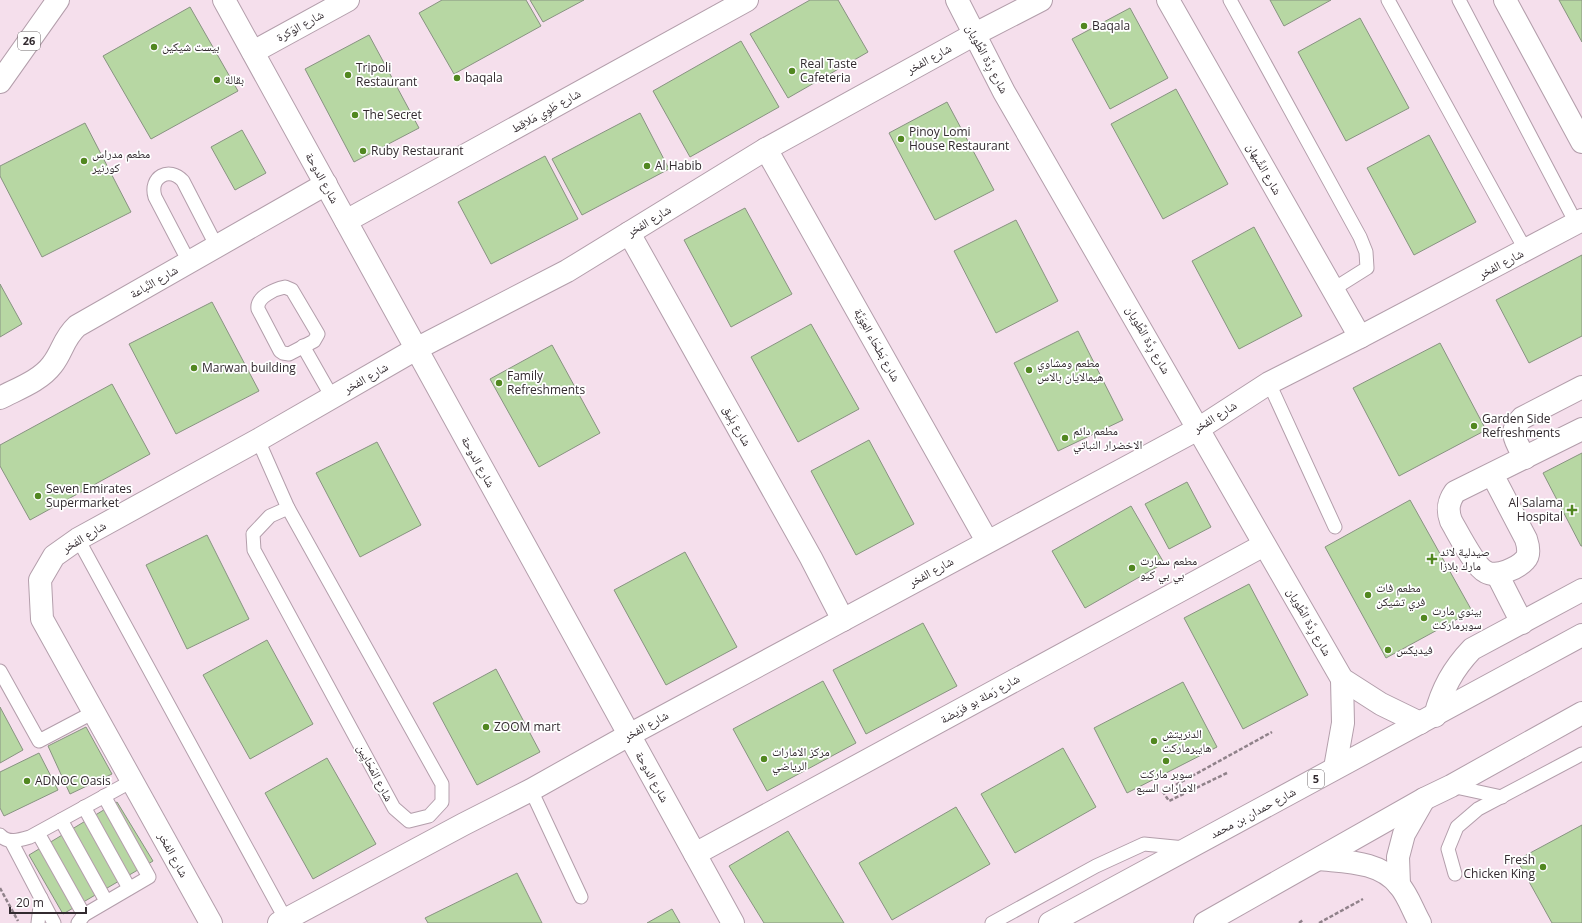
<svg xmlns="http://www.w3.org/2000/svg" width="1582" height="923" font-family="'Open Sans','Noto Naskh Arabic',sans-serif">
	<rect width="100%" height="100%" fill="#f5dfec"/>
	<g fill="#b7d7a3" stroke="#889381">
		<path d="M442,0h84l15,26 -87,48 -35,-61z"/>
		<path d="M530,0h54l-41,22z"/>
		<path d="M810,0h28l30,52 -80,46 -38,-64z"/>
		<path d="M1270,0h61l-47,26z"/>
		<path d="M1559,0h23v42z"/>
		<path d="M190,7l48,84 -87,48 -48,-83z"/>
		<path d="M1130,8l38,70 -58,31 -38,-70z"/>
		<path d="M1360,18l49,90 -63,33 -48,-89z"/>
		<path d="M369,35l50,93 -65,34 -49,-93z"/>
		<path d="M741,41l38,66 -89,50 -37,-66z"/>
		<path d="M1176,89l52,95 -65,35 -52,-95z"/>
		<path d="M947,102l47,88 -59,30 -46,-87z"/>
		<path d="M640,113l29,56 -87,46 -30,-56z"/>
		<path d="M85,123l46,89 -89,45 -42,-81v-10z"/>
		<path d="M242,130l24,43 -31,17 -24,-43z"/>
		<path d="M1429,135l47,87 -62,33 -47,-87z"/>
		<path d="M545,156l33,63 -87,45 -33,-62z"/>
		<path d="M745,208l47,86 -61,33 -47,-87z"/>
		<path d="M1016,220l42,81 -62,32 -42,-82z"/>
		<path d="M1254,227l48,89 -63,33 -47,-88z"/>
		<path d="M1582,255v81l-53,27 -33,-63z"/>
		<path d="M0,284l22,40 -22,13z"/>
		<path d="M212,302l47,89 -83,43 -47,-90z"/>
		<path d="M811,324l48,85 -61,33 -47,-85z"/>
		<path d="M1078,331l45,89 -65,31 -44,-88z"/>
		<path d="M1440,343l46,87 -87,46 -46,-88z"/>
		<path d="M552,345l48,88 -61,34 -49,-88z"/>
		<path d="M112,384l38,70 -120,66 -30,-54v-21z"/>
		<path d="M869,440l45,84 -58,31 -45,-84z"/>
		<path d="M377,442l44,83 -61,32 -44,-84z"/>
		<path d="M1582,453v93h-1l-38,-73z"/>
		<path d="M1187,482l24,45 -42,22 -24,-45z"/>
		<path d="M1410,500l62,111 -86,47 -61,-111z"/>
		<path d="M1131,506l33,57 -79,45 -33,-57z"/>
		<path d="M207,535l42,84 -62,30 -41,-84z"/>
		<path d="M685,552l52,95 -71,38 -52,-95z"/>
		<path d="M1249,584l59,111 -65,34 -59,-111z"/>
		<path d="M923,623l34,63 -91,48 -33,-64z"/>
		<path d="M267,640l46,84 -63,35 -47,-84z"/>
		<path d="M496,669l44,83 -63,33 -44,-82z"/>
		<path d="M823,681l33,62 -89,48 -34,-62z"/>
		<path d="M1183,682l34,65 -90,46 -33,-65z"/>
		<path d="M0,707l23,43 -23,13z"/>
		<path d="M86,727l26,47 -42,20 -22,-48z"/>
		<path d="M1063,748l33,59 -81,46 -34,-59z"/>
		<path d="M39,753l19,37 -54,26 -4,-8v-36z"/>
		<path d="M327,758l49,86 -63,35 -48,-86z"/>
		<path d="M117,802l36,59 -90,53 -34,-59z"/>
		<path d="M956,807l34,57 -98,56 -33,-57z"/>
		<path d="M1582,825v98h-30l-35,-63z"/>
		<path d="M788,831l56,92h-80l-35,-57z"/>
		<path d="M517,873l25,50h-114l-3,-5z"/>
		<path d="M672,909l8,14h-33z"/>
	</g>
	<g fill="none" stroke-linecap="round" stroke-linejoin="round">
		<defs>
			<g id="service">
				<path d="M1230,0l130,237 6,15 1,16 -35,22"/>
				<path d="M1388,0l138,251"/>
				<path d="M1459,0l117,223"/>
				<path d="M189,262l-34,-65c-6,-20 14,-31 28,-16l34,66"/>
				<path d="M285,287l7,3 26,44 -4,7 -25,13 -6,-1 -3,-2 -22,-42c-2,-12 17,-20 27,-22z"/>
				<path d="M303,346l29,51"/>
				<path d="M1269,383l66,144"/>
				<path d="M258,440l30,68"/>
				<path d="M288,508l154,276v18l-13,14 -20,5 -15,-13 -140,-258 -1,-16 17,-18z"/>
				<path d="M78,539l208,381"/>
				<path d="M0,671l39,70 55,-29"/>
				<path d="M1451,786l51,11"/>
				<path d="M531,790l50,107"/>
				<path d="M84,807l45,81"/>
				<path d="M61,820l45,81"/>
				<path d="M38,833l46,82"/>
				<path d="M0,835c8,9 20,5 30,2l102,-56"/>
				<path d="M11,841l43,82"/>
				<path d="M1455,874l-7,-25 9,-22 21,-18 104,-55"/>
				<path d="M38,923l3,-25"/>
				<path d="M78,923l6,-8 65,-38 -45,-81"/>
				<path d="M992,923l104,-57 48,-22 41,4"/>
			</g>
			<g id="minor">
				<path d="M224,0l509,923"/>
				<path d="M957,0l47,92 338,587 39,25 39,19"/>
				<path d="M1168,0l192,337"/>
				<path d="M1505,0l77,142"/>
				<path d="M253,52l95,-52"/>
				<path d="M766,149l221,392"/>
				<path d="M346,221l401,-221"/>
				<path d="M629,233l182,325 32,62"/>
				<path d="M0,398c17,-9 40,-17 52,-33 11,-14 11,-26 25,-39l249,-142"/>
				<path d="M1525,458c-8,-15 -18,-26 -3,-40l60,-31"/>
				<path d="M1492,474l34,65c2,6 4,16 -1,21 -7,8 -29,18 -39,12 -11,-5 -28,-39 -35,-51 -4,-11 -3,-19 4,-29l127,-63"/>
				<path d="M1497,574l25,49"/>
				<path d="M1435,716c7,-27 18,-47 37,-67l110,-59"/>
				<path d="M1335,768l8,-45 -1,-44"/>
				<path d="M695,854l569,-309"/>
				<path d="M1319,859c27,3 61,2 80,26 9,10 14,26 21,38"/>
				<path d="M1399,885l-1,-28 6,-23 20,-35"/>
				<path d="M211,923l-169,-304 -2,-39 14,-24 24,-17 180,-99 158,-91 151,-78 199,-122 209,-115 66,-34"/>
				<path d="M279,923l185,-99 67,-34 98,-55 569,-306 71,-46 91,-46 222,-117"/>
			</g>
			<g id="primary">
				<path d="M0,82l58,-82"/>
				<path d="M1050,923l532,-288"/>
				<path d="M1205,923l219,-124 27,-13 131,-73"/>
			</g>
		</defs>
		<use href="#service" stroke="#b39eab" stroke-width="15"/>
		<use href="#minor" stroke="#b39eab" stroke-width="24"/>
		<use href="#primary" stroke="#b39eab" stroke-width="24"/>
		<g stroke="#90828a" stroke-width="2.5" stroke-dasharray="4 2" stroke-linecap="butt">
			<path d="M1227,773l-58,28 -6,-9 109,-60"/>
			<path d="M0,888l18,33"/>
			<path d="M1299,923l4,-3"/>
			<path d="M1319,923l44,-24"/>
		</g>
		<use href="#service" stroke="#fff" stroke-width="13"/>
		<use href="#minor" stroke="#fff" stroke-width="22"/>
		<use href="#primary" stroke="#fff" stroke-width="22"/>
	</g>
	<g fill="#518720" stroke="#fff" stroke-width="1.5">
		<circle cx="1084" cy="26" r="4"/>
		<circle cx="154" cy="47" r="4"/>
		<circle cx="792" cy="71" r="4"/>
		<circle cx="348" cy="75" r="4"/>
		<circle cx="457" cy="78" r="4"/>
		<circle cx="217" cy="80" r="4"/>
		<circle cx="355" cy="115" r="4"/>
		<circle cx="901" cy="139" r="4"/>
		<circle cx="363" cy="151" r="4"/>
		<circle cx="84" cy="161" r="4"/>
		<circle cx="647" cy="166" r="4"/>
		<circle cx="194" cy="368" r="4"/>
		<circle cx="1029" cy="370" r="4"/>
		<circle cx="499" cy="383" r="4"/>
		<circle cx="1474" cy="426" r="4"/>
		<circle cx="1065" cy="438" r="4"/>
		<circle cx="38" cy="496" r="4"/>
		<path d="M1570 504h4v4h4v4h-4v4h-4v-4h-4v-4h4z"/>
		<path d="M1430 553h4v4h4v4h-4v4h-4v-4h-4v-4h4z"/>
		<circle cx="1132" cy="568" r="4"/>
		<circle cx="1368" cy="595" r="4"/>
		<circle cx="1424" cy="618" r="4"/>
		<circle cx="1388" cy="650" r="4"/>
		<circle cx="486" cy="727" r="4"/>
		<circle cx="1154" cy="741" r="4"/>
		<circle cx="764" cy="759" r="4"/>
		<circle cx="1166" cy="761" r="4"/>
		<circle cx="27" cy="781" r="4"/>
		<circle cx="1543" cy="867" r="4"/>
	</g>
	<g text-anchor="middle" stroke-width="3.5" stroke-linejoin="round" paint-order="stroke">
		<g fill="#fff" stroke="#706a6d" stroke-width="1">
			<rect x="18" y="32" width="22" height="18" rx="3"/>
			<rect x="1308" y="770" width="16" height="18" rx="3"/>
		</g>
		<g font-size="11" font-weight="bold" fill="#322a2f">
			<text x="29" y="45">26</text>
			<text x="1316" y="783">5</text>
		</g>
		<g font-size="12" fill="#322a2f" stroke="#fff">
			<text transform="translate(300 26) rotate(-29)" y="4">شارع الوَكرة</text>
			<text transform="translate(929 59) rotate(-29)" y="4">شارع الفخر</text>
			<text transform="translate(987 59) rotate(62)" y="4">شارع رِدَّة الطِّويان</text>
			<text transform="translate(546 111) rotate(-29)" y="4">شارع طَوِي مَلاقِط</text>
			<text transform="translate(1264 169) rotate(60)" y="4">شارع الشَّبهان</text>
			<text transform="translate(322 178) rotate(61)" y="4">شارع الدوحة</text>
			<text transform="translate(649 221) rotate(-31)" y="4">شارع الفخر</text>
			<text transform="translate(1501 264) rotate(-28)" y="4">شارع الفخر</text>
			<text transform="translate(154 282) rotate(-30)" y="4">شارع النَّباعة</text>
			<text transform="translate(1148 340) rotate(60)" y="4">شارع رِدَّة الطِّويان</text>
			<text transform="translate(877 345) rotate(61)" y="4">شارع بَطحَاء العِوَيَّة</text>
			<text transform="translate(366 378) rotate(-30)" y="4">شارع الفخر</text>
			<text transform="translate(1215 417) rotate(-32)" y="4">شارع الفخر</text>
			<text transform="translate(737 426) rotate(61)" y="4">شارع بِلَيق</text>
			<text transform="translate(478 462) rotate(61)" y="4">شارع الدوحة</text>
			<text transform="translate(84 537) rotate(-31)" y="4">شارع الفخر</text>
			<text transform="translate(931 572) rotate(-29)" y="4">شارع الفخر</text>
			<text transform="translate(1309 622) rotate(60)" y="4">شارع رِدَّة الطِّويان</text>
			<text transform="translate(980 699) rotate(-29)" y="4">شارع رَملة بو فرَيضة</text>
			<text transform="translate(646 726) rotate(-29)" y="4">شارع الفخر</text>
			<text transform="translate(375 773) rotate(62)" y="4">شارع المَحَايِين</text>
			<text transform="translate(652 777) rotate(61)" y="4">شارع الدوحة</text>
			<text transform="translate(1253 813) rotate(-28)" y="4">شارع حمدان بن محمد</text>
			<text transform="translate(173 855) rotate(61)" y="4">شارع الفخر</text>
		</g>
		<g font-size="12" fill="#322a2f" stroke="#fff" text-anchor="start">
			<text x="1092" y="30">Baqala</text>
			<text x="162" y="51">بيست شيكين</text>
			<text x="800" y="68">Real Taste<tspan x="800" dy="14">Cafeteria</tspan></text>
			<text x="356" y="72">Tripoli<tspan x="356" dy="14">Restaurant</tspan></text>
			<text x="465" y="82">baqala</text>
			<text x="225" y="84">بقالة</text>
			<text x="363" y="119">The Secret</text>
			<text x="909" y="136">Pinoy Lomi<tspan x="909" dy="14">House Restaurant</tspan></text>
			<text x="371" y="155">Ruby Restaurant</text>
			<text x="92" y="158">مطعم مدراس<tspan x="92" dy="14">كورنير</tspan></text>
			<text x="655" y="170">Al Habib</text>
			<text x="1037" y="367">مطعم ومشاوي<tspan x="1037" dy="14">هيمالايان بالاس</tspan></text>
			<text x="202" y="372">Marwan building</text>
			<text x="507" y="380">Family<tspan x="507" dy="14">Refreshments</tspan></text>
			<text x="1482" y="423">Garden Side<tspan x="1482" dy="14">Refreshments</tspan></text>
			<text x="1073" y="435">مطعم دائم<tspan x="1073" dy="14">الاخضرار النباتي</tspan></text>
			<text x="46" y="493">Seven Emirates<tspan x="46" dy="14">Supermarket</tspan></text>
			<text x="1563" y="507" text-anchor="end">Al Salama<tspan x="1563" dy="14">Hospital</tspan></text>
			<text x="1440" y="556">صيدلية لاند<tspan x="1440" dy="14">مارك بلازا</tspan></text>
			<text x="1140" y="565">مطعم سمارت<tspan x="1140" dy="14">بي بي كيو</tspan></text>
			<text x="1376" y="592">مطعم فات<tspan x="1376" dy="14">فري تشيكن</tspan></text>
			<text x="1432" y="615">بينوي مارت<tspan x="1432" dy="14">سوبرماركت</tspan></text>
			<text x="1396" y="654">فيديكس</text>
			<text x="494" y="731">ZOOM mart</text>
			<text x="1162" y="738">الدنريتش<tspan x="1162" dy="14">هايبرماركت</tspan></text>
			<text x="772" y="756">مركز الامارات<tspan x="772" dy="14">الرياضي</tspan></text>
			<text x="1166" y="778" text-anchor="middle">سوبر ماركت<tspan x="1166" dy="14">الامارات السبع</tspan></text>
			<text x="35" y="785">ADNOC Oasis</text>
			<text x="1535" y="864" text-anchor="end">Fresh<tspan x="1535" dy="14">Chicken King</tspan></text>
		</g>
	</g>
	<path d="M10 907v6h76v-6" fill="none" stroke="#322a2f" stroke-width="2"/>
	<text x="16" y="907" font-size="12" fill="#322a2f" stroke="#ffffff" stroke-width="3" paint-order="stroke">20 m</text>
</svg>
